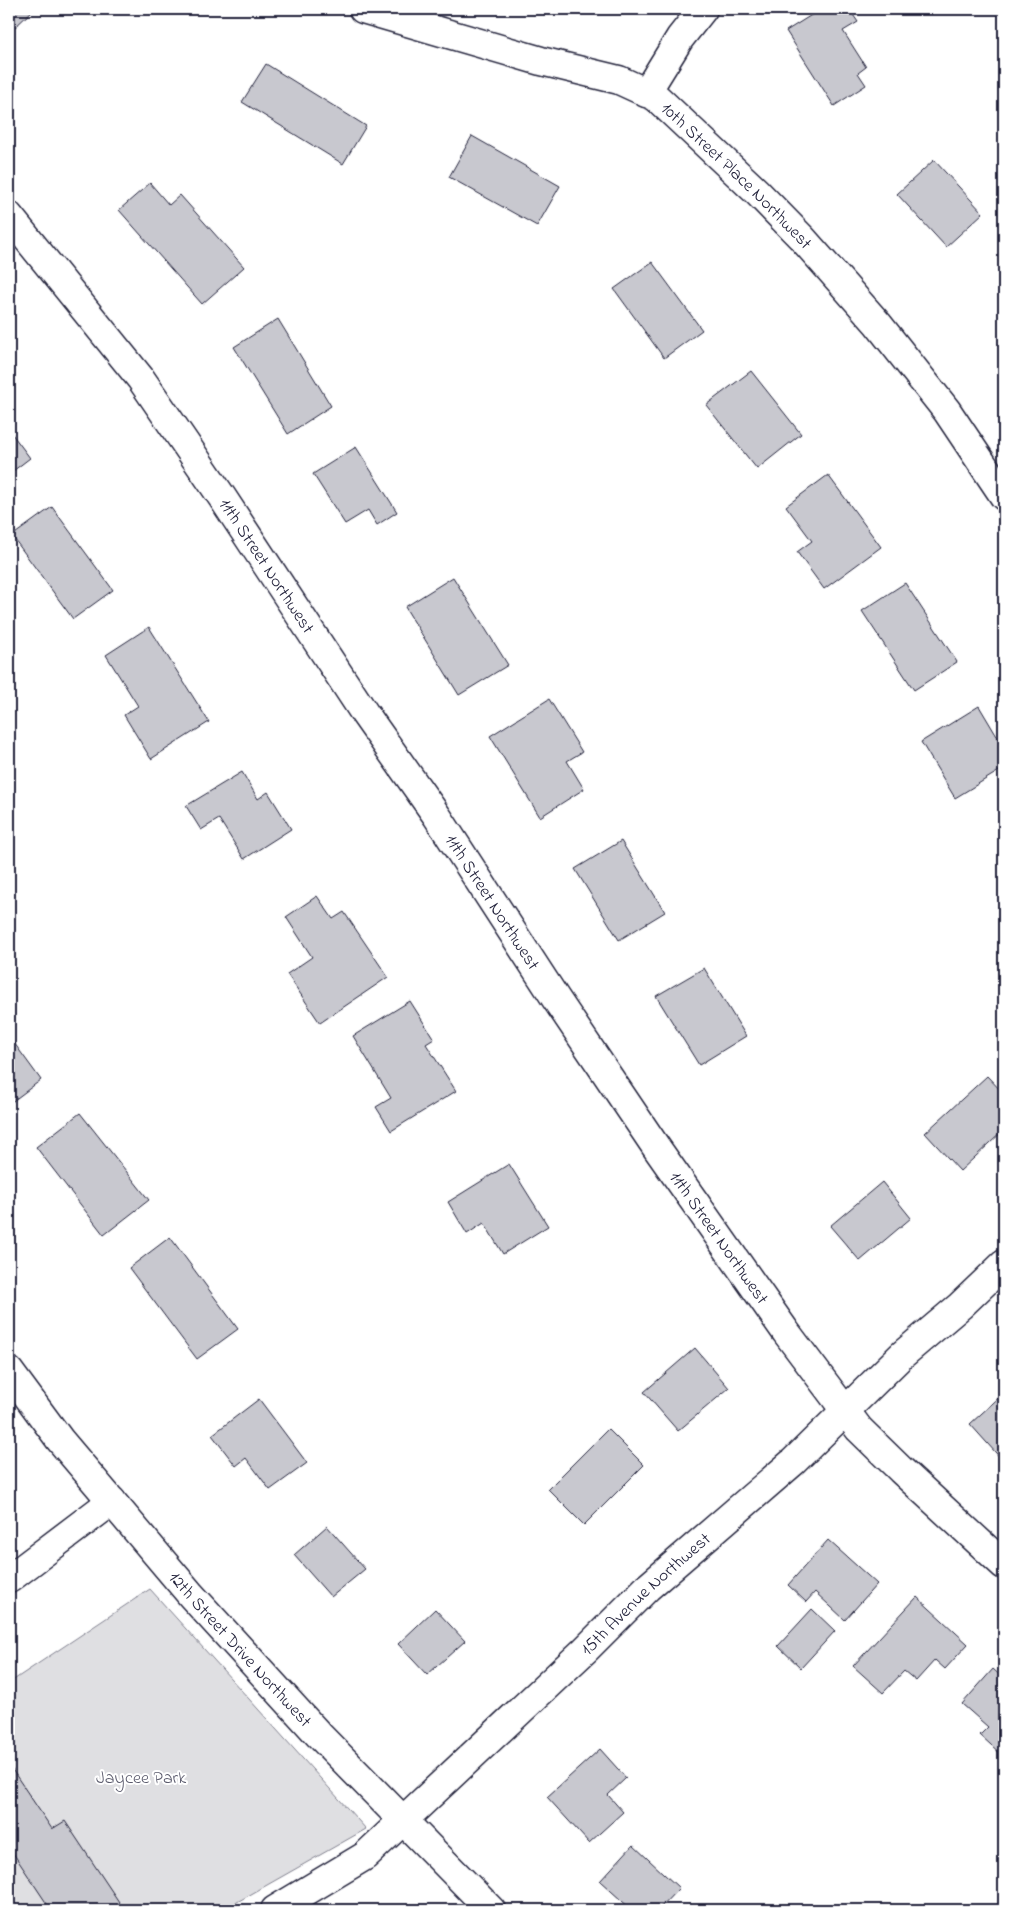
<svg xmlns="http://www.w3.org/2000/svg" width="1013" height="1919" font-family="'Indie Flower',sans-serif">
	<rect width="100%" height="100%" fill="#fff"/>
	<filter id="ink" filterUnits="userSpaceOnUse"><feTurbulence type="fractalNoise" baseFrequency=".02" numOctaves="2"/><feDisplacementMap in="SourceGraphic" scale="10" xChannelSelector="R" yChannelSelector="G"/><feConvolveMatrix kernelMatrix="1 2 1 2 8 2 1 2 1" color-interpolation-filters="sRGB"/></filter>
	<g filter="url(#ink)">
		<path fill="#dfdfe2" stroke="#80808e" d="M150,1589l216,240 -143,81h-214v-227z"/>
		<g fill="#c8c8cf" stroke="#22223b">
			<path d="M9,9h25l-25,24z"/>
			<path d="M821,9h28l9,13 -15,9 23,36 -8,6 8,12 -32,21 -48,-75z"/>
			<path d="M266,64l100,62 -23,38 -101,-62z"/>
			<path d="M472,136l88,50 -23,40 -88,-49z"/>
			<path d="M934,160l49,53 -37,34 -49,-53z"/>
			<path d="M150,183l19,22 11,-10 64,72 -42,37 -83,-94z"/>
			<path d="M652,262l50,68 -38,28 -50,-69z"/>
			<path d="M278,319l53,87 -43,28 -54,-87z"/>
			<path d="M751,371l50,63 -44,35 -51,-64z"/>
			<path d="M9,430l21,28 -21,16z"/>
			<path d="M356,447l41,65 -20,13 -9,-15 -23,14 -32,-50z"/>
			<path d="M828,475l53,72 -57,42 -27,-37 15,-11 -26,-35z"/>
			<path d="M52,507l61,83 -40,29 -61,-83z"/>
			<path d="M453,577l55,88 -49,30 -54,-88z"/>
			<path d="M905,583l52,79 -43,28 -52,-79z"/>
			<path d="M149,627l60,95 -58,37 -27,-44 14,-9 -32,-51z"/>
			<path d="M549,699l33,53 -15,9 17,28 -44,28 -50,-81z"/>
			<path d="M979,706l25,42v20l-49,30 -34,-56z"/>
			<path d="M242,772l16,27 10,-7 23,37 -47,30 -25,-40 -18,11 -15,-24z"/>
			<path d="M621,841l44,71 -46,28 -44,-71z"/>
			<path d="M317,896l16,23 11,-7 44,65 -68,46 -33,-49 25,-17 -26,-40z"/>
			<path d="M704,968l42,68 -47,29 -43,-69z"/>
			<path d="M410,1001l24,38 -8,5 30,47 -65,40 -15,-24 15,-9 -38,-62z"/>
			<path d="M9,1036l32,44 -32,24z"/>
			<path d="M987,1076l17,18v36l-44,41 -35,-38z"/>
			<path d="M80,1113l69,87 -45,35 -68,-88z"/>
			<path d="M509,1164l39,62 -45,28 -19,-31 -17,11 -19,-32z"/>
			<path d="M882,1182l29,36 -51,43 -30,-35z"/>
			<path d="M170,1237l68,92 -41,30 -68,-91z"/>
			<path d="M695,1348l34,40 -51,43 -34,-39z"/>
			<path d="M1004,1393v69l-34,-38z"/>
			<path d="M259,1399l48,64 -37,27 -24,-32 -10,8 -24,-31z"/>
			<path d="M608,1429l36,36 -60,60 -36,-36z"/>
			<path d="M327,1526l38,43 -34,28 -37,-42z"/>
			<path d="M828,1540l49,44 -32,36 -30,-28 -9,10 -18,-17z"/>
			<path d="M917,1597l51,47 -23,25 -10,-9 -19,21 -12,-10 -21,22 -30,-27z"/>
			<path d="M435,1609l30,32 -38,34 -29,-31z"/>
			<path d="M812,1609l23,22 -34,37 -23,-22z"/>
			<path d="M993,1669l11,10v73l-2,3 -22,-20 8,-8 -26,-23z"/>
			<path d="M600,1749l26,29 -18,17 15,17 -34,31 -42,-46z"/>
			<path d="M9,1765l43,64 13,-8 58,87 -3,2h-69l-42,-63z"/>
			<path d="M633,1845l46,43 -21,22h-26l-32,-29z"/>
		</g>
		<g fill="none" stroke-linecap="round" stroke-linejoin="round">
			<defs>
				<g id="minor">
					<path id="s1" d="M363,9l178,52 78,19 37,17 101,95 45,46 76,86 69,87 57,85"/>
					<path d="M646,93l34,-55 23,-29"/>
					<path id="s2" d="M9,216l132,163 81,118 143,217 72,102 119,183 100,148 130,185 73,97 42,41 103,95"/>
					<path id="s3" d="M9,1371l51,69 131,155 128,140 172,175"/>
					<path d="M9,1579l103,-78"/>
					<path id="s4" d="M275,1910l90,-54 220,-206 62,-62 146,-126 109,-107 58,-49 44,-42"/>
				</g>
			</defs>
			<use href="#minor" stroke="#22223b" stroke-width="31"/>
			<use href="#minor" stroke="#fff" stroke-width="28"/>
		</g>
	</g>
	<g text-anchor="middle" stroke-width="4" stroke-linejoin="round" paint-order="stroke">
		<g font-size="18" fill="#22223b" stroke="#fff">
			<text dy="6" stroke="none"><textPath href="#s1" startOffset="419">10th Street Place Northwest</textPath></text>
			<text dy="6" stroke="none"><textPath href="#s2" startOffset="435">11th Street Northwest</textPath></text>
			<text dy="6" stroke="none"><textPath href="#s2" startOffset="840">11th Street Northwest</textPath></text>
			<text dy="6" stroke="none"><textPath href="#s2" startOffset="1245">11th Street Northwest</textPath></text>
			<text dy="6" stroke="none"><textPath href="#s4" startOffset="489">15th Avenue Northwest</textPath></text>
			<text dy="6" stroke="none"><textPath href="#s3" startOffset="362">12th Street Drive Northwest</textPath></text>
		</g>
		<g font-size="18" fill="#5b5b6d" stroke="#fff">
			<text x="141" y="1783">Jaycee Park</text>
		</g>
	</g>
	<rect width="1013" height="1919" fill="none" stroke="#fff" stroke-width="30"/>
	<rect x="15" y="15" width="983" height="1889" fill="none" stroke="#22223b" stroke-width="2" filter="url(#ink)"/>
</svg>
